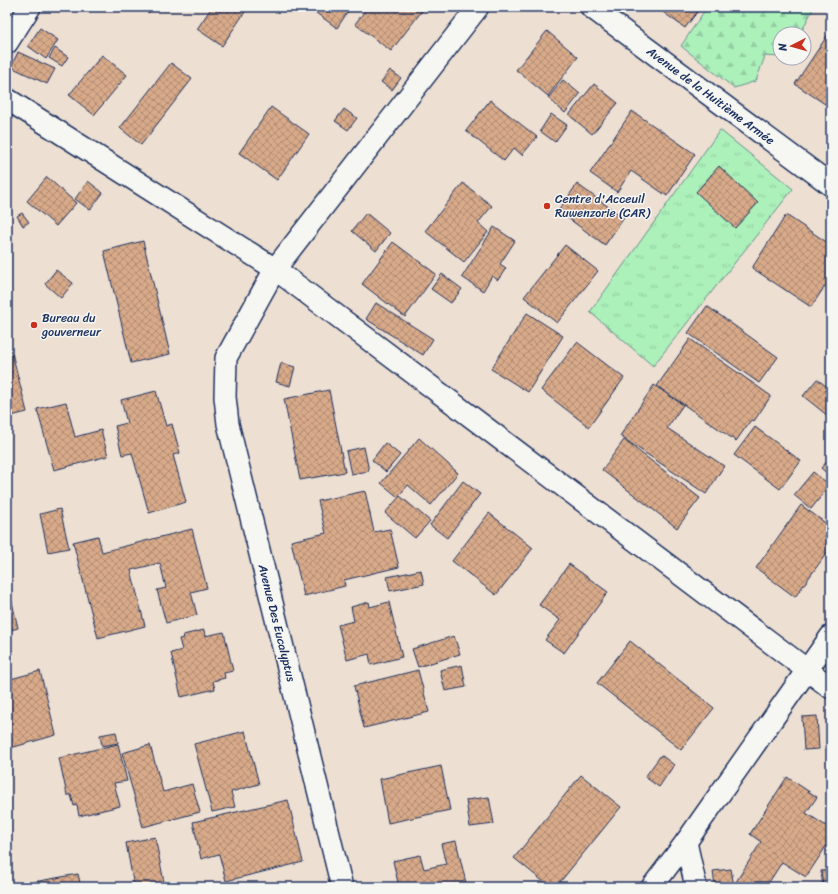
<svg xmlns="http://www.w3.org/2000/svg" width="838" height="894" font-family="Sriracha,sans-serif">
	<defs>
		<pattern id="grass-tufts" width="24" height="20" patternUnits="userSpaceOnUse"><rect width="24" height="20" fill="#acf0ba"/><path d="M3 7l-1-3M5 7V3M7 7l1-3M15 17l-1-3M17 17v-4M19 17l1-3" fill="none" stroke="#93cea2"/></pattern>
		<pattern id="forest-firs" width="22" height="20" patternUnits="userSpaceOnUse"><rect width="22" height="20" fill="#acf0ba"/><path d="M5 1l3.5 6h-7zM16 11l3.5 6h-7z" fill="#93cea2"/></pattern>
		<pattern id="building-cross-hatch" width="8" height="8" patternUnits="userSpaceOnUse"><rect width="8" height="8" fill="#d8aa89"/><path d="M0 0l8 8M0 8l8-8" fill="none" stroke="#ae8b73"/></pattern>
	</defs>
	<rect width="100%" height="100%" fill="#eddfd2"/>
	<filter id="ink" filterUnits="userSpaceOnUse"><feTurbulence type="fractalNoise" baseFrequency=".025" numOctaves="2"/><feDisplacementMap in="SourceGraphic" scale="8" xChannelSelector="R" yChannelSelector="G"/><feConvolveMatrix kernelMatrix="1 2 1 2 8 2 1 2 1" color-interpolation-filters="sRGB"/></filter>
	<g filter="url(#ink)">
		<path fill="url(#grass-tufts)" stroke="#64908c" d="M720,130l73,59 -140,177 -63,-54z"/>
		<path fill="url(#forest-firs)" stroke="#64908c" d="M707,7h107l-14,27h-20v23l-15,-1 -9,25 -22,7 -53,-42z"/>
		<g fill="url(#building-cross-hatch)" stroke="#1b2f5e">
			<path d="M138,7h14l-4,6z"/>
			<path d="M212,7h33l2,2 -25,37 -25,-17z"/>
			<path d="M314,7h37l-14,21 -25,-18z"/>
			<path d="M368,7h57l-34,44 -36,-27z"/>
			<path d="M656,7h45l-16,21z"/>
			<path d="M40,28l18,12 -12,19 -18,-13z"/>
			<path d="M547,31l31,26 -30,39 -32,-26z"/>
			<path d="M829,33l2,2v73l-36,-24z"/>
			<path d="M55,48l13,9 -6,9 -13,-8z"/>
			<path d="M18,52l37,17 -8,15 -36,-17z"/>
			<path d="M102,55l25,20 -33,40 -25,-20z"/>
			<path d="M171,63l21,16 -51,66 -21,-17z"/>
			<path d="M390,70l11,8 -9,12 -11,-8z"/>
			<path d="M563,80l17,14 -15,19 -17,-15z"/>
			<path d="M594,84l24,19 -26,31 -23,-19z"/>
			<path d="M490,100l47,37 -15,18 -8,-7 -10,13 -38,-30z"/>
			<path d="M271,107l38,27 -32,46 -38,-27z"/>
			<path d="M344,109l13,9 -9,12 -13,-9z"/>
			<path d="M632,111l63,43 -28,42 -36,-25 -14,21 -27,-19z"/>
			<path d="M551,114l16,11 -12,17 -15,-11z"/>
			<path d="M719,166l39,37 -23,25 -39,-36z"/>
			<path d="M47,177l29,26 -20,23 -29,-25z"/>
			<path d="M88,181l15,12 -13,17 -15,-11z"/>
			<path d="M463,183l29,23 -14,17 10,9 -24,30 -39,-31z"/>
			<path d="M577,184l47,34 -19,27 -47,-34z"/>
			<path d="M22,213l7,9 -6,4 -6,-10z"/>
			<path d="M366,213l24,20 -14,18 -24,-20z"/>
			<path d="M786,215l45,30v32l-20,30 -59,-39z"/>
			<path d="M494,227l21,14 -15,23 6,4 -8,12 -6,-4 -9,15 -21,-14z"/>
			<path d="M143,241l27,113 -39,9 -27,-112z"/>
			<path d="M393,242l43,32 -31,43 -43,-33z"/>
			<path d="M565,245l33,26 -41,52 -33,-26z"/>
			<path d="M56,270l17,13 -12,15 -16,-14z"/>
			<path d="M442,274l20,15 -11,14 -20,-14z"/>
			<path d="M376,303l57,36 -10,16 -57,-36z"/>
			<path d="M707,306l71,51 -19,26 -71,-50z"/>
			<path d="M527,313l36,23 -35,56 -37,-23z"/>
			<path d="M690,339l81,57 -17,25 -3,-1 -15,21 -79,-55z"/>
			<path d="M577,342l47,36 -35,49 -48,-37z"/>
			<path d="M12,353l15,59 -20,5v-63z"/>
			<path d="M281,363l14,4 -5,19 -14,-4z"/>
			<path d="M817,379l14,11v23l-3,3 -25,-20z"/>
			<path d="M654,385l29,20 -16,23 57,38 -18,28 -86,-58z"/>
			<path d="M329,390l16,82 -45,8 -16,-81z"/>
			<path d="M156,391l10,35 6,-2 8,29 -7,2 13,47 -37,11 -17,-60 -10,2 -7,-29 12,-3 -6,-23z"/>
			<path d="M66,402l9,35 26,-7 7,26 -54,14 -17,-61z"/>
			<path d="M755,427l46,34 -21,28 -46,-34z"/>
			<path d="M419,438l39,35 -27,32 -23,-20 -10,12 -17,-14z"/>
			<path d="M624,440l76,58 -23,30 -75,-58z"/>
			<path d="M385,443l15,12 -14,17 -14,-12z"/>
			<path d="M364,447l5,24 -18,3 -5,-23z"/>
			<path d="M831,457v20l-10,-9z"/>
			<path d="M813,472l17,13 -19,24 -17,-14z"/>
			<path d="M463,481l17,13 -33,44 -17,-13z"/>
			<path d="M365,491l9,41 16,-3 9,38 -55,13 1,6 -41,10 -13,-55 35,-8 -8,-32z"/>
			<path d="M400,496l30,25 -15,17 -30,-25z"/>
			<path d="M801,505l30,22v20l-36,50 -39,-29z"/>
			<path d="M60,509l9,39 -21,4 -8,-38z"/>
			<path d="M489,513l44,35 -37,47 -44,-34z"/>
			<path d="M192,529l15,59 -16,4 6,23 -31,8 -9,-33 9,-2 -6,-25 -29,7 14,56 -47,12 -25,-96 25,-6 4,16z"/>
			<path d="M569,564l39,28 -44,61 -19,-13 15,-20 -21,-15z"/>
			<path d="M421,570l3,14 -34,7 -3,-14z"/>
			<path d="M7,580l11,48 -11,3z"/>
			<path d="M369,602l1,5 19,-5 13,55 -31,8 -2,-11 -22,6 -9,-35 16,-4 -3,-14z"/>
			<path d="M204,630l1,6 19,-4 9,39 -9,2 1,5 -12,3 2,8 -34,8 -10,-44 11,-3 -3,-11 5,-1 -1,-3z"/>
			<path d="M454,636l6,18 -42,13 -6,-18z"/>
			<path d="M630,641l84,67 -33,42 -84,-67z"/>
			<path d="M462,665l4,22 -21,4 -5,-21z"/>
			<path d="M418,670l11,42 -65,16 -10,-42z"/>
			<path d="M40,671l16,64 -49,14v-69z"/>
			<path d="M817,716l2,33 -15,1 -2,-33z"/>
			<path d="M245,731l14,53 -28,8 4,15 -23,5 -18,-68z"/>
			<path d="M116,732l2,11 -16,3 -2,-11z"/>
			<path d="M118,744l9,37 -13,2 6,23 -41,10 -2,-11 -3,1 -3,-11h-4l-8,-37z"/>
			<path d="M150,745l13,47 29,-8 8,28 -57,15 -21,-74z"/>
			<path d="M661,755l13,10 -15,22 -14,-10z"/>
			<path d="M441,766l9,44 -62,13 -8,-44z"/>
			<path d="M581,775l40,32 -65,80h-6l-36,-29z"/>
			<path d="M787,777l30,20 -11,16 25,16v10l-25,38 -24,-15 -16,25h-23l-7,-5 25,-40 -11,-8z"/>
			<path d="M489,797l5,27 -24,3 -4,-27z"/>
			<path d="M288,800l15,62 -77,19 -7,-27 -18,5 -8,-37z"/>
			<path d="M155,837l10,50h-31l-8,-44z"/>
			<path d="M456,841l11,46h-68l-6,-26 27,-6 4,14 22,-5 -5,-20z"/>
			<path d="M731,869l3,18h-19l-2,-16z"/>
			<path d="M831,870v17h-8l-2,-16z"/>
			<path d="M78,874l3,13h-64v-2z"/>
		</g>
		<g fill="none" stroke-linecap="round" stroke-linejoin="round">
			<defs>
				<g id="minor">
					<path id="s1" d="M591,7l240,178"/>
					<path d="M7,43l23,-36"/>
					<path d="M7,99l268,170 556,419"/>
					<path d="M686,842l10,45"/>
					<path d="M342,887l-114,-463 -3,-27 1,-39 49,-89 203,-262"/>
					<path d="M652,887l34,-45 145,-206"/>
				</g>
			</defs>
			<use href="#minor" stroke="#1b2f5e" stroke-width="24"/>
			<use href="#minor" stroke="#f6f6f2" stroke-width="21"/>
		</g>
	</g>
	<g fill="#c8321e" stroke="#f6f6f2" stroke-width="1.5">
		<circle cx="547" cy="206" r="4"/>
		<circle cx="34" cy="325" r="4"/>
	</g>
	<g text-anchor="middle" stroke-width="3" stroke-linejoin="round" paint-order="stroke">
		<g font-size="12" fill="#1b2f5e" stroke="#f6f6f2">
			<text dy="4" stroke="none"><textPath href="#s1" startOffset="149">Avenue de la Huitième Armée</textPath></text>
			<text transform="translate(277 623) rotate(76)" y="4">Avenue Des Eucalyptus</text>
		</g>
		<g font-size="12" fill="#1b2f5e" stroke="#f6f6f2" text-anchor="start">
			<text x="555" y="203">Centre d'Acceuil<tspan x="555" dy="14">Ruwenzorie (CAR)</tspan></text>
			<text x="42" y="322">Bureau du<tspan x="42" dy="14">gouverneur</tspan></text>
		</g>
	</g>
	<rect width="838" height="894" fill="none" stroke="#f6f6f2" stroke-width="24"/>
	<rect x="12" y="12" width="814" height="870" fill="none" stroke="#1b2f5e" stroke-width="1.5" filter="url(#ink)"/>
	<g transform="translate(792 46) rotate(264)"><circle r="19" fill="#f6f6f2" stroke="#9ea6b7"/>
	<path d="M0-3L7 15L0 10L-7 15Z" fill="#c8321e"/>
	<text y="-6" font-size="11" font-weight="bold" text-anchor="middle" fill="#1b2f5e">N</text>
	</g>
</svg>
